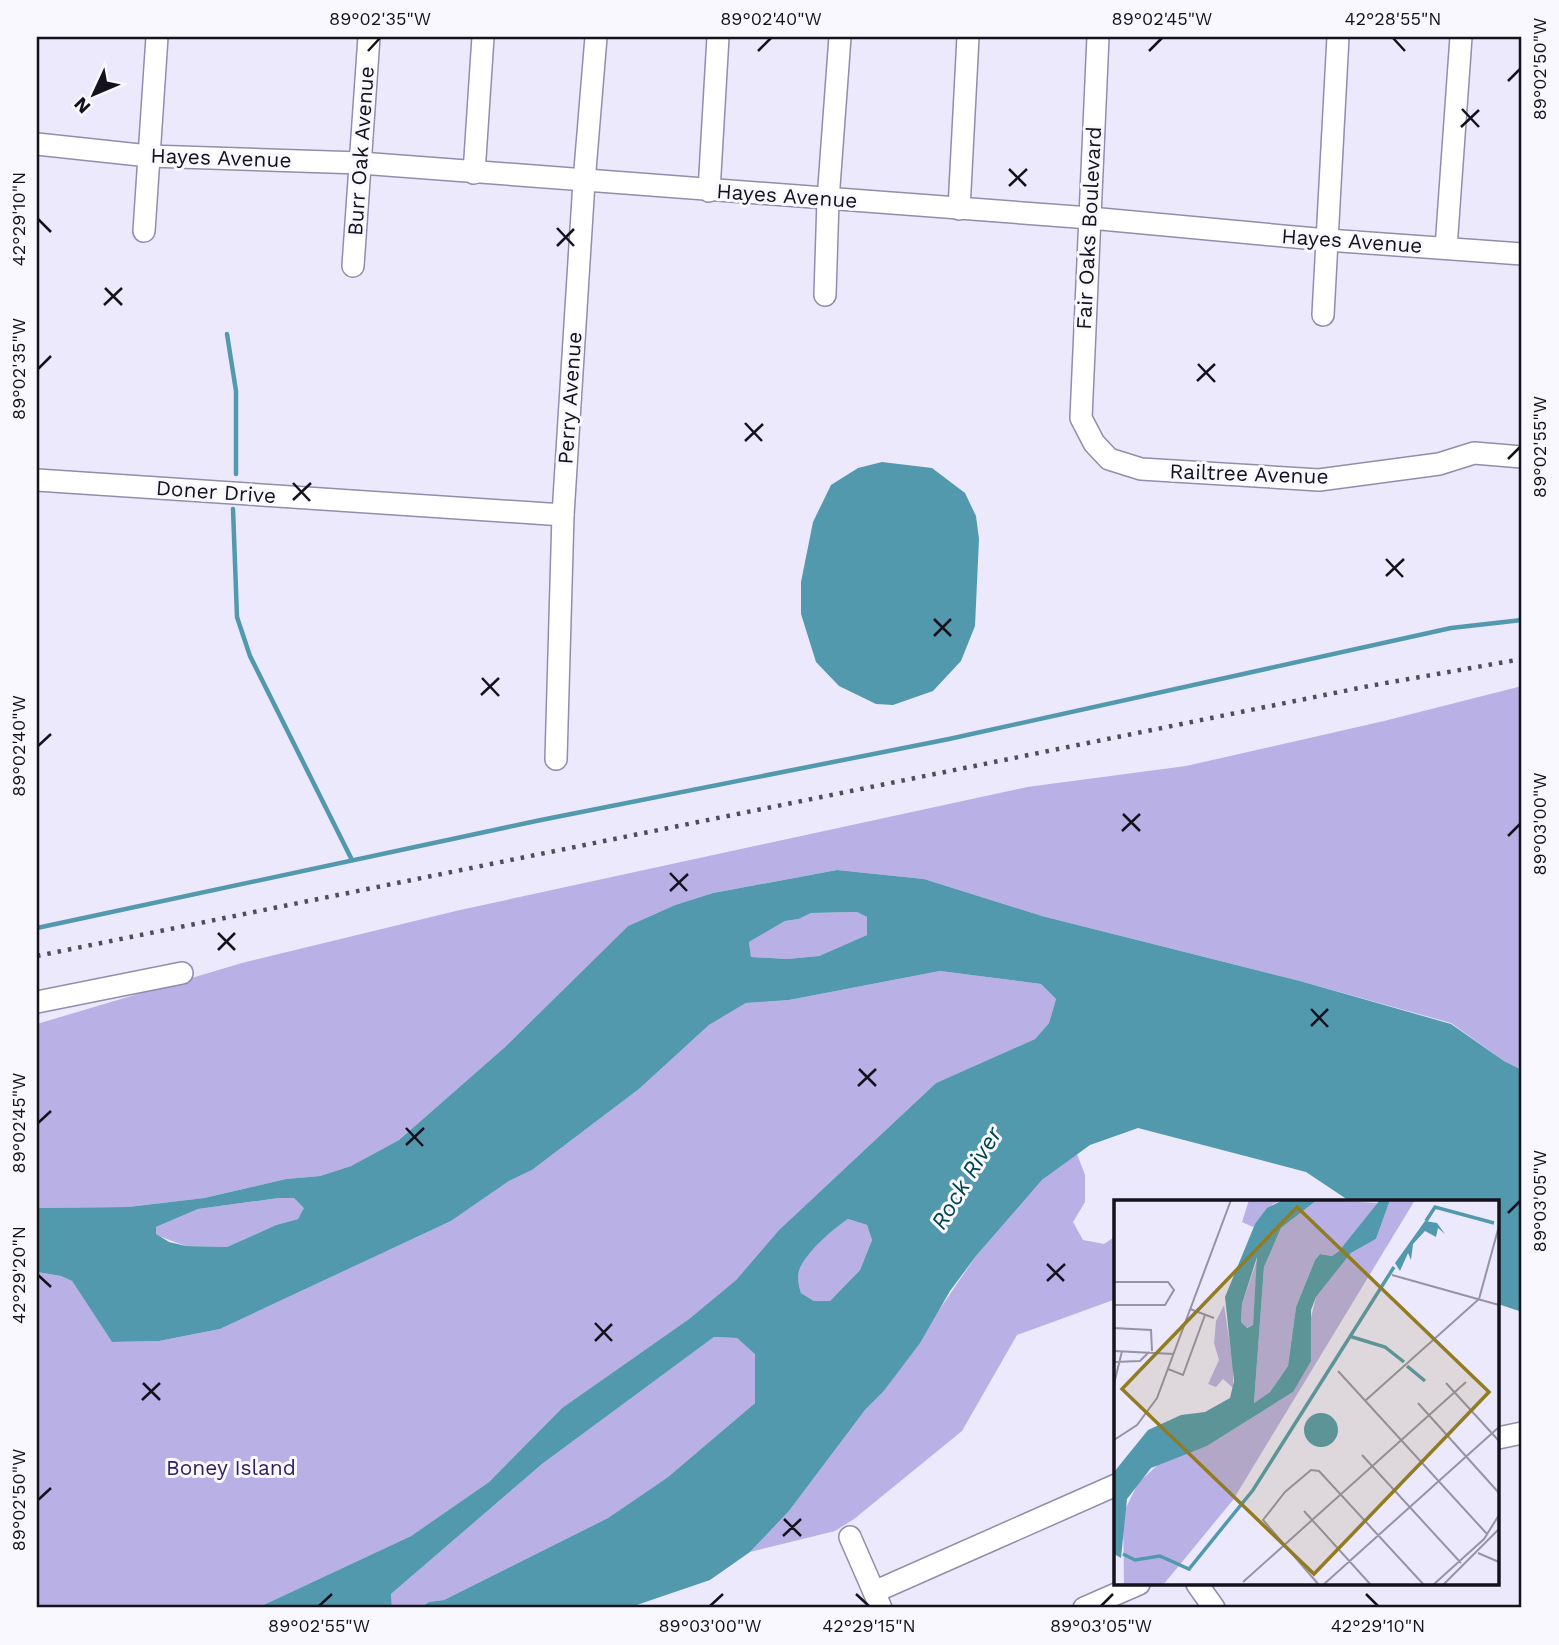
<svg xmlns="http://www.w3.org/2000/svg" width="1559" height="1645" font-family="'Work Sans',sans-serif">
	<rect width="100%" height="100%" fill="#ece9fd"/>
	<g fill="#b9b0e6">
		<path d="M1522,686v384l-18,-9 -53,-38 -151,-42 -258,-65 -118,-37 -87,-9 -124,23 -38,12 -47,21 -123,121 -106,93 -48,26 -31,10 -34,3 -82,19 -76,9 -91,1v-184l205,-61 218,-53 567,-123 159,-21 198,-45z"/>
		<path d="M857,912l10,5v18l-48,21 -32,3 -36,-2 -2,-15 36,-21 14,-2 12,-6z"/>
		<path d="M940,971l101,13 15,15 -7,24 -14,16 -99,44 -157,147 -43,50 -47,39 -127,89 -73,74 -78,54 -154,72h-220v-336l24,4 11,5 40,61 47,-1 61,-12 231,-108 58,-40 23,-11 107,-81 70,-64 37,-22 43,-3z"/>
		<path d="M1077,1154l8,21v27l-12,20 10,18 21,4 12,-8v63l-99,36 -55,96 -108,88 -19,12 -85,21 39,-41 76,-101 18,-18 93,-136 66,-76z"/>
		<path d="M279,1198h15l11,10 -7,11 -22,6 -49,22 -41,-1 -30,-11v-8l42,-18z"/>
		<path d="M848,1219l19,6 5,15 -12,30 -30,31h-16l-13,-8c-2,-6 -4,-15 -2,-22 6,-18 34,-43 49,-52z"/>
		<path d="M714,1337l23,1 18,15v50l-87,74 -60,41 -164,82 -15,2 -8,5 -29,1 -1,-14 151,-130z"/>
	</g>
	<g fill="#5399ad" fill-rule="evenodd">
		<path d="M882,462l50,6 33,25 11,23 3,23 -4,87 -14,35 -28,30 -40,14 -17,-1 -37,-18 -23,-24 -15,-48v-32l12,-60 18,-37 27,-17z"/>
		<path d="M837,870l87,9 118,37 258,65 151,43 53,37 18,9v242l-24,-8v-102h-147l-45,-30 -168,-44 -48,17 -48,35 -66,76 -26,35 -30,52 -37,49 -18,18 -76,101 -39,41 -40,28 -82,28h-230l23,-1 8,-5 15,-2 164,-82 60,-41 87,-74v-49l-18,-16 -23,-1 -172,127 -151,130 1,14h-135l154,-72 78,-54 73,-74 127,-89 47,-39 43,-50 157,-147 99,-44 14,-16 7,-24 -15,-15 -101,-13 -151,29 -43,3 -37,22 -70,64 -107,81 -23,11 -58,40 -231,108 -61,12 -47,1 -40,-61 -11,-5 -24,-4v-64l91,-1 76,-9 82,-19 34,-3 31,-10 48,-26 106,-93 123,-121 47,-21 38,-12zM857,912l10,5v18l-48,21 -32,3 -36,-2 -2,-15 36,-21 14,-2 12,-6zM279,1198h15l10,10 -6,11 -22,6 -49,22 -41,-1 -17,-4 -13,-8v-7l42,-18zM848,1219l19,6 5,15 -12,30 -30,31h-16l-13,-8c-2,-6 -4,-15 -2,-22 6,-18 34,-42 49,-52z"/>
	</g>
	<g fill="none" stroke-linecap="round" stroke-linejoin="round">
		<g stroke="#5399ad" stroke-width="4.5">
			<path d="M227,334l9,57v83"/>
			<path d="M233,509l4,108 13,39 102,204"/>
			<path d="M37,928l504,-108 408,-81 502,-111 71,-8"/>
		</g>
		<defs>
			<g id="minor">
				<path d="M1098,37l-17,381 13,25 15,16 32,10 178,11 120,-16 35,-11 48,4"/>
				<path d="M37,144l112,12 211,7 730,55 237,22 195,14"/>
				<path d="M474,173l9,-136"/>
				<path d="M709,191l9,-154"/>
				<path d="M959,209l9,-172"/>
				<path d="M144,231l13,-194"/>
				<path d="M1446,248l15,-211"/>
				<path d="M353,266l16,-229"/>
				<path d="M825,295l3,-95 12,-163"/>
				<path d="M1323,315l15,-278"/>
				<path d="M37,480l526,35"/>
				<path d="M556,759l7,-244 21,-333 12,-145"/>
				<path d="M37,1002l145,-29"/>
				<path d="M1498,1438l24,-5"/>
				<path d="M850,1537l31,71"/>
				<path d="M1197,1584l17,24"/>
				<path d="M874,1592l242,-107"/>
				<path d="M1084,1608l55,-24"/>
			</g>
		</defs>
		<use href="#minor" stroke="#928dab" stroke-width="24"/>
		<use href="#minor" stroke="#fff" stroke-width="21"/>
		<path stroke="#504d5b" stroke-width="4.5" stroke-dasharray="3.5 7" stroke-linecap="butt" d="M37,956l1332,-270 153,-27"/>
	</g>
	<path fill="none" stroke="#14121d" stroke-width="2.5" d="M1393,38l12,13M368,51l12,-13M758,51l13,-13M1149,51l13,-13M1508,81l12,-12M1462,109l17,18M1461,127l18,-17M1009,169l17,17M1009,186l18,-17M38,219l13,13M557,228l17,18M557,246l17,-17M105,288l17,17M104,305l18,-17M1198,364l17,18M38,369l13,-13M1197,381l18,-17M745,423l17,18M745,441l18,-17M1508,459l12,-12M293,483l17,18M293,500l18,-17M1386,559l17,18M1386,576l18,-17M934,619l17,17M934,636l17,-17M482,678l17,18M481,695l18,-17M38,746l13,-12M1123,814l17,17M1122,831l18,-17M1508,836l12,-12M670,873l17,18M670,891l18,-17M218,933l17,17M218,950l17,-17M1311,1009l17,18M1311,1026l17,-17M859,1069l17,17M858,1086l18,-17M38,1123l13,-12M406,1128l17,18M406,1145l18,-17M1508,1213l12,-12M1047,1264l17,17M38,1275l13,12M1047,1281l18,-17M595,1323l17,18M595,1341l17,-17M143,1383l17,17M142,1400l18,-17M38,1500l13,-12M784,1519l17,17M783,1536l18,-17M856,1594l13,12M1366,1594l12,12M319,1606l13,-12M710,1606l13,-12M1101,1606l12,-12"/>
	<g text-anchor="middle" stroke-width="6" stroke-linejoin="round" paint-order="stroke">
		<g font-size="21" fill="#14121d" stroke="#f9f8ff">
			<text transform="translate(361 151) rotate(-86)" y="7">Burr Oak Avenue</text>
			<text transform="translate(221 158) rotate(2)" y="7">Hayes Avenue</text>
			<text transform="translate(787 196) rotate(4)" y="7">Hayes Avenue</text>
			<text transform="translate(1089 228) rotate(-87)" y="7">Fair Oaks Boulevard</text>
			<text transform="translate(1352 241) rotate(4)" y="7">Hayes Avenue</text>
			<text transform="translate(570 398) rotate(-86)" y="7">Perry Avenue</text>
			<text transform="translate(1249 474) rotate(2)" y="7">Railtree Avenue</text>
			<text transform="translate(216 492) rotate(4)" y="7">Doner Drive</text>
		</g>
		<g font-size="21" fill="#321e5d" stroke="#f9f8ff">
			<text x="231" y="1475">Boney Island</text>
		</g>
		<g font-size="23" font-style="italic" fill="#004452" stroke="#f9f8ff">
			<text transform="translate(966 1178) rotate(-59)" y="8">Rock River</text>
		</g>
	</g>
	<g transform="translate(1114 1200)">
		<rect width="385" height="385" fill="#ece9fd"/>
		<path d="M135,0h34l-10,4 -20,23 -11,-5zM203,0l63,3 -41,48 -7,5 -12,-2 -5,6 -19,47 -8,59 -18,26 -16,11 10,-136 17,-39zM276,0h25l-182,300 -70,85h-39l-1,-71 15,-31 23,-21 46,-16 86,-54 23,-95 35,-44 25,-14zM144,57l-5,68 -7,3 -5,-6 1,-18zM110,105l9,59v24l-10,-9 -7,8 -8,-3 11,-24 -5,-17 2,-22z" fill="#b9b0e6"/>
		<path d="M169,0h34l-36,28 -17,39 -10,136 16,-11 18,-26 8,-59 19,-47 5,-6 12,2 7,-5 41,-51h10l-14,39 -25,14 -35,44 -5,13v51l-18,31 -86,54 -56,22 -24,31 -6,59 -7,-4v-82l34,-42 33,-15 24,-3 25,-14 4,-17 -9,-84 30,-73 12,-16zM143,57l-4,68 -6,3 -6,-6 1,-18zM311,21l12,2 8,11 -7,-6 -2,9 -11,-6 -12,13 -2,16 -3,-7 -8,18 -5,-8zM190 230a17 17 0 1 1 34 0a17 17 0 1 1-34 0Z" fill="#5399ad" fill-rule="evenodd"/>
		<path fill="none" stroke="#5399ad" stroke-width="3.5" d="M312,21l9,-14 59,16M235,136l36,11 19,15M293,166l18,15M9,354l12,6 25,-4 29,13 64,-79 141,-223"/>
		<path fill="none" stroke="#9693a3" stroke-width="2" d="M278,75l107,30M0,82h54l6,8 -9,15h-51M76,109l24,9M0,128l37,2 1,21M0,151l60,3M0,162l26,-1 9,-9M54,169l15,6 22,-60M224,171l149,163M332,183l53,58M0,184l8,-33M252,200l113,-101 20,-73M304,203l81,90M0,240l23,-15 20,-27 74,-198M248,255l99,108M190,311l67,74M364,353l21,9M129,382l223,-200M205,385l-56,-65 22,-28 26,-22 8,1 105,114M209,385l176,-158M319,385l51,-46 15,-24M329,385l56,-56"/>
		<path fill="#927c23" fill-opacity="0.15" stroke="#927c23" stroke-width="3.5" d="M183,7l192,185 -175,182 -192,-185z"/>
		<rect width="385" height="385" fill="none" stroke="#14121d" stroke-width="3.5"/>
	</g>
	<rect width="1559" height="1645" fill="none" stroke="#f9f8ff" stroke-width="77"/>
	<g transform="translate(94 94) rotate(226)" stroke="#f9f8ff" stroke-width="5" paint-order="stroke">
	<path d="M0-5L12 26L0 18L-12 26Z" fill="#14121d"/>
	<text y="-10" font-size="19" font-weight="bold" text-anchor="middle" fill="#14121d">N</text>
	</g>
	<rect x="38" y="38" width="1482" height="1568" fill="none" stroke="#14121d" stroke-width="2.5"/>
	<g font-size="18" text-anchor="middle" fill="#14121d">
		<text x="380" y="25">89°02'35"W</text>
		<text x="771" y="25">89°02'40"W</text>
		<text x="1162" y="25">89°02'45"W</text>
		<text x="1393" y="25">42°28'55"N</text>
		<text transform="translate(1540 69) rotate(-90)" y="6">89°02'50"W</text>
		<text transform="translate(19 219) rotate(-90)" y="6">42°29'10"N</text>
		<text transform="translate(19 369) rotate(-90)" y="6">89°02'35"W</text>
		<text transform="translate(1540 447) rotate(-90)" y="6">89°02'55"W</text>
		<text transform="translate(19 746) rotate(-90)" y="6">89°02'40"W</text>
		<text transform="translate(1540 824) rotate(-90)" y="6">89°03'00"W</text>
		<text transform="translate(19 1123) rotate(-90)" y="6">89°02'45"W</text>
		<text transform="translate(1540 1201) rotate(-90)" y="6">89°03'05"W</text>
		<text transform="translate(19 1275) rotate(-90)" y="6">42°29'20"N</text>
		<text transform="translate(19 1500) rotate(-90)" y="6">89°02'50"W</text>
		<text x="319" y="1632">89°02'55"W</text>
		<text x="710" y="1632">89°03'00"W</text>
		<text x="869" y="1632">42°29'15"N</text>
		<text x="1101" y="1632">89°03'05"W</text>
		<text x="1378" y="1632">42°29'10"N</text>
	</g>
</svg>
